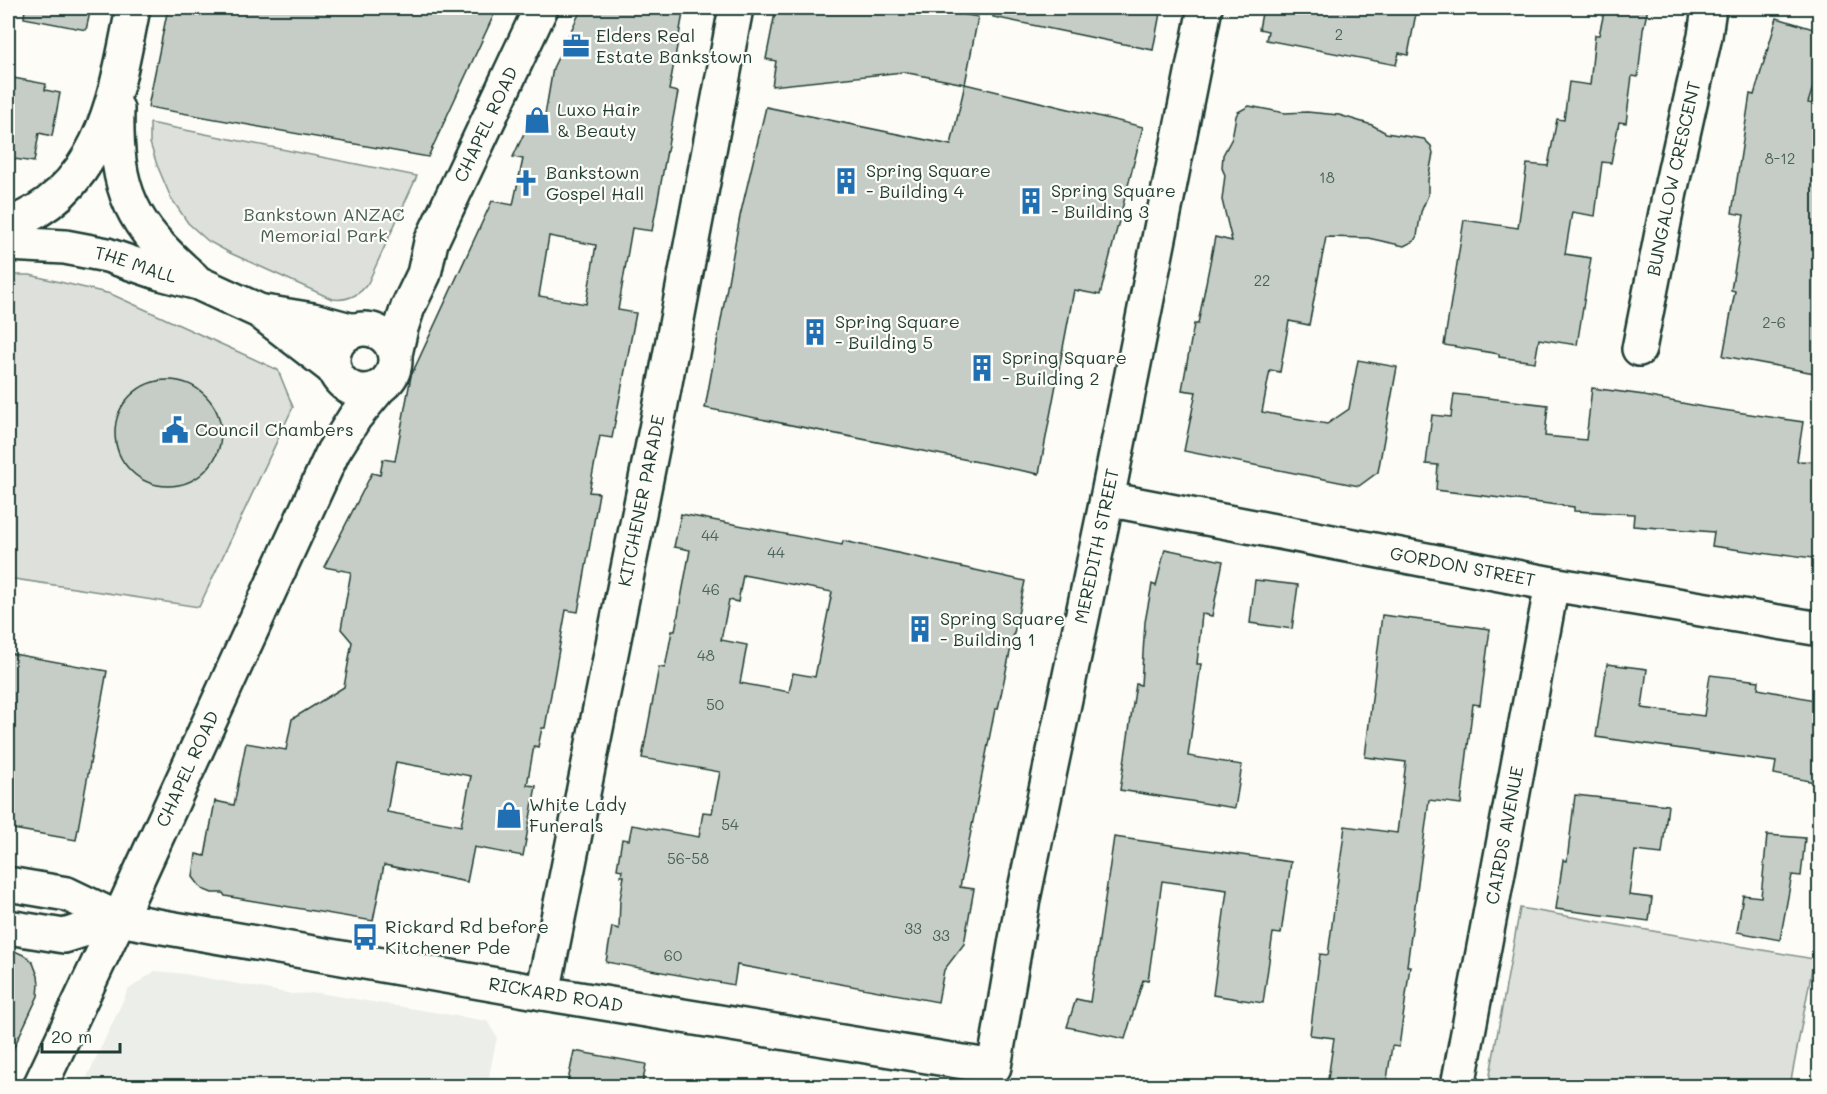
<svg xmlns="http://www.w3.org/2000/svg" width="1827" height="1094" font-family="Mali,sans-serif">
	<rect width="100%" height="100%" fill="#fdfcf7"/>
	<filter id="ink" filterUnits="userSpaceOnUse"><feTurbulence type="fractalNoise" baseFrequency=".0167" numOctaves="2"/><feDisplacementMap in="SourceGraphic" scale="12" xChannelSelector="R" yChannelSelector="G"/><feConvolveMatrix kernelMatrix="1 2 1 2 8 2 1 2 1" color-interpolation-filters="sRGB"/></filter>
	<g filter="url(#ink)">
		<path fill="#eceee9" d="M155,971l30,3 107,20 27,-1 168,28 10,16 -10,49h-404l45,-96z"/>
		<g fill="#dde0db" stroke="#7e8e88" stroke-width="1.5">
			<path d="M150,123l267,53 -49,107c-9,13 -20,18 -36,16l-102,-46 -22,-12 -20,-18 -17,-25 -14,-33 -7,-22z"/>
			<path d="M8,275h22l81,19 167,76 15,37 -94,200 -191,-29z"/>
			<path d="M1520,908l294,51 -24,127h-302z"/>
		</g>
		<g fill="#c6cdc7" stroke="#1f3d34" stroke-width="1.5" fill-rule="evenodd">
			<path d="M25,8h66l-5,22 -62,-12z"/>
			<path d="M168,8h329l-69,149 -280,-50z"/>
			<path d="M582,8h102l-15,82 9,2 -26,139 -20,-3 -14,82 18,3 -24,125 -12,-2 -11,56 10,1 -21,119 -12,-2 -21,118h-3l-4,19 -4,-1 -7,39 9,1 -13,70 -49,-9 -7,35 -83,-17 -11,56 -148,-25 -2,-3h-11l-10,-4 -9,-12 3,-23 9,2 10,-55 19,4 12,-62 40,7 6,-31 52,-32 8,-45 -11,-13 10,-57 -27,-5 48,-94 8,2 3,-16 12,2 16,-85 81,-175 21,4 10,-46 -10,-2 21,-45 11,3 8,-47zM549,236l47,9 -10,59 -47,-8zM396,762l75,14 -10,50 -74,-14z"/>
			<path d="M776,8h152l50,9 -13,67 -62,-12 -131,14 4,-25 -10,-2z"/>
			<path d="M994,8h167l-8,42 -160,-33z"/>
			<path d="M1263,8h154l-9,47 -9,-2 -3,12 -130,-25 2,-9 -9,-2z"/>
			<path d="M1605,8h43l-5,22 -5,47 -6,-1 -6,47 -7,-1 -8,41 -9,-1 -7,54 -23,-4 -7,42 26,4 -14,87 -38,-6 -4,23 -36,-5v-3l-55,-9 20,-125 54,8 9,-64 21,2 9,-47 7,1 5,-38 21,3 5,-50h4z"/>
			<path d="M1777,18l43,13v34l-12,38 12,2v269l-97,-18 12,-65 -4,-1 13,-75 -12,-2 18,-119 4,1z"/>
			<path d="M8,77l38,7 -1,6 15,3 -8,43 -13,-3 -5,29 -26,-4z"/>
			<path d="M965,84l178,43 -43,168 -26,-5 -35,184 -334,-66 35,-192 26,-109 185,38z"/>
			<path d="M1249,106l36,7 22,-1 32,3 33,10 14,8 38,6 7,7 2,7 -5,27v15l-7,17 -4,24 -3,5 -10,5 -36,-8 -42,-1 -17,88 -20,-4 -9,51 -10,-2 -8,42 65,12 22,-15 9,-49 39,7 -19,105 -19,14 -175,-35 12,-59 -14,-2 12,-66h4l17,-87 17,4 -10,-41 3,-25 -3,-7 1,-13 9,-17 4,-22 2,-4z"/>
			<circle cx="168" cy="433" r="53"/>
			<path d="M1592,388l52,7v1l59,11 100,15 -6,39 23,1v97l-37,-5v2l-71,-10 2,-14 -81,-6 1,-12 -60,-3v-4l-138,-17 2,-25 -12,-1 6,-49 19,2 3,-23 94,11 -3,31 41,4z"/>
			<path d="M681,514l161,31 1,-4 182,40 -27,128h-3l-35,178 14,2 -10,55 -20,26 -6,32 -201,-37 -3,20 -128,-23 6,-35 7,2 1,-29 4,-24h-3l1,-6 -5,-1 5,-30 7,1 3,-15 67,12 4,-25 9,1 8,-41 -78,-14 17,-91 6,1 7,-37h3l15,-81 -16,-3zM743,575l89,17 -17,85 -22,-4 -4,19 -49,-9 7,-38 -26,-5 8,-40 9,2z"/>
			<path d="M1165,549l58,12 -11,55 -10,-2 -5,50h4l-13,92 54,9 -7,43 -115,-18 16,-106 5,1 4,-63 7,-38 4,2z"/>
			<path d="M1255,580l43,5 -6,44 -42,-6z"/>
			<path d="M1382,615l108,14 -10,76 -7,-1 -12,100 -32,-4 -22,166h3l-11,81 -7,-1 -6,40h-59l7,-48 -24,-3 10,-81 8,1 17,-129 52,7 9,-71 -41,-5z"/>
			<path d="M8,653l99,18 -31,169 -68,-12z"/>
			<path d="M1607,664l40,5 -5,39 62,8 6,-41 49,6 -1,8 62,12v82l-46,-9 2,-12 -180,-25z"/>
			<path d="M1575,795l93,10 -6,49 -27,-3 -6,44 23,3 -3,23 -93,-12 7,-49 4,1z"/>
			<path d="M1767,835l38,3 -4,38 -9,-1 -12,65 -43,-8 6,-37 18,2z"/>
			<path d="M1114,837l177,25 -10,72 -8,-1 -10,70 -50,-8 14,-105 -65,-9 -14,100 -5,-1 -18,59 -58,-12 9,-28 14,3z"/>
			<path d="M8,948l20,9 5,6 5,13 1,8 -1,12 -30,64z"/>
			<path d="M574,1051l72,13 -4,22h-75z"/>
		</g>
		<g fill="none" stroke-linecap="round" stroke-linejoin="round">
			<defs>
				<g id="minor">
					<path d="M117,109c-2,83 14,115 76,169"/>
					<path d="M8,225c95,-35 108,-130 125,-217"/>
					<path id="s1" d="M8,244l57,3 42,8 53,18 38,10 61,28 75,58"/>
					<path d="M264,312l49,8 41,11"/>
					<circle cx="364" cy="360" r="31"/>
					<path id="s2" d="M1639,349l31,-157 35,-156 4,-28"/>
					<path id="s3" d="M395,354l6,-26 7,-21 16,-33 7,-32 110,-234"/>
					<path id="s4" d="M1107,499l445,85 268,45"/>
					<path id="s5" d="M119,919l214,-467 22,-35 24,-29"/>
					<path id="s6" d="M543,993l117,-584 76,-401"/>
					<path id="s7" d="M1458,1086l94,-502"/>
				</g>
				<g id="major">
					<path id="s8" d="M8,884l59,10 52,25 44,8 380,66 451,74 29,-168 84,-400 98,-491"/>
					<path d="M8,927l56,9 55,-17"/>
					<path d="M40,1086l79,-167"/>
				</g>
			</defs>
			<use href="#minor" stroke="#1f3d34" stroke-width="38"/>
			<use href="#major" stroke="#1f3d34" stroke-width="38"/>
			<use href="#minor" stroke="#fdfcf7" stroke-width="33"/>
			<use href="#major" stroke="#fdfcf7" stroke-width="33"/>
		</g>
	</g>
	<defs>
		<symbol id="office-bare" viewBox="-9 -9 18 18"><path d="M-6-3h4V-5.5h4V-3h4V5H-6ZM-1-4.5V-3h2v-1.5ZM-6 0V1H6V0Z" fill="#1f6fb2" stroke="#fdfcf7" stroke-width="2.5" paint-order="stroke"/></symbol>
		<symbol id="shop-bare" viewBox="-9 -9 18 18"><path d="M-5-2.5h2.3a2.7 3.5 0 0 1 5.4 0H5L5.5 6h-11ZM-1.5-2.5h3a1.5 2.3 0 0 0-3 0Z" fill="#1f6fb2" stroke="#fdfcf7" stroke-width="2.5" paint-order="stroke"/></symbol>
		<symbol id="building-bare" viewBox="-9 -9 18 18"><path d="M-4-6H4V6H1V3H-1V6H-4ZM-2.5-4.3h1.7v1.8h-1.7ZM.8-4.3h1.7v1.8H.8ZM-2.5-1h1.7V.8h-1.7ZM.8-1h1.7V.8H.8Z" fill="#1f6fb2" stroke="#fdfcf7" stroke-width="2.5" paint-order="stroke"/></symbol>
		<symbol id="church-bare" viewBox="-9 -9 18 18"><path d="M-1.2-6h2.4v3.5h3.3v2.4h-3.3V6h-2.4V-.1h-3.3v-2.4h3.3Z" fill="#1f6fb2" stroke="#fdfcf7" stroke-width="2.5" paint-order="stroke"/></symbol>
		<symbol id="civic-bare" viewBox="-9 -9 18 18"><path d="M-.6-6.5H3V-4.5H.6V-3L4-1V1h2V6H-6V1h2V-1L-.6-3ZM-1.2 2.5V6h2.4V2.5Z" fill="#1f6fb2" stroke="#fdfcf7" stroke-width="2.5" paint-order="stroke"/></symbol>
		<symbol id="bus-bare" viewBox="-9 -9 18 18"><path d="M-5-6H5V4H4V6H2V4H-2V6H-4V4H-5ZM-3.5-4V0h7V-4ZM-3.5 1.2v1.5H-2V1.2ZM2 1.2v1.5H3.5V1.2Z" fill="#1f6fb2" stroke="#fdfcf7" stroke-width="2.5" paint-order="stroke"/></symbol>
	</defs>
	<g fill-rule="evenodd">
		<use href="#office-bare" x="557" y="27" width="38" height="38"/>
		<use href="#shop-bare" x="518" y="101" width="38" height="38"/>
		<use href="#building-bare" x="827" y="162" width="38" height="38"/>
		<use href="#church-bare" x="507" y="164" width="38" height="38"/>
		<use href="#building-bare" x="1012" y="182" width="38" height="38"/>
		<use href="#building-bare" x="796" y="313" width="38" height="38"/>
		<use href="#building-bare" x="963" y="349" width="38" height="38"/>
		<use href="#civic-bare" x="156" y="411" width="38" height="38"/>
		<use href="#building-bare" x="901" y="610" width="38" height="38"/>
		<use href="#shop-bare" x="490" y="796" width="38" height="38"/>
		<use href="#bus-bare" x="346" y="918" width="38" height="38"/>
	</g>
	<g text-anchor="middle" stroke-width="4.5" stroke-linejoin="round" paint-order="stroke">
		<g font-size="15" fill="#496159">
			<text x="1339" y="40">2</text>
			<text x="1780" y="164">8-12</text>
			<text x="1327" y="183">18</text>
			<text x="1262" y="286">22</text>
			<text x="1774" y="328">2-6</text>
			<text x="710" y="541">44</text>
			<text x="776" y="558">44</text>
			<text x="711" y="595">46</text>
			<text x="706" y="661">48</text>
			<text x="715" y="710">50</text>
			<text x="730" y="830">54</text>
			<text x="688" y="864">56-58</text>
			<text x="913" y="934">33</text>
			<text x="941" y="941">33</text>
			<text x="673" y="961">60</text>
		</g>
		<g font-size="18" fill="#1f3d34" stroke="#fdfcf7" text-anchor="start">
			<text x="596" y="42">Elders Real<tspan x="596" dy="21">Estate Bankstown</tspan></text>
			<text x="557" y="116">Luxo Hair<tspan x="557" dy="21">&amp; Beauty</tspan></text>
			<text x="866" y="177">Spring Square<tspan x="866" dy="21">- Building 4</tspan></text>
			<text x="546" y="179">Bankstown<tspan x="546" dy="21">Gospel Hall</tspan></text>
			<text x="1051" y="197">Spring Square<tspan x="1051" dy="21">- Building 3</tspan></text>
			<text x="835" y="328">Spring Square<tspan x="835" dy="21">- Building 5</tspan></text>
			<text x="1002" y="364">Spring Square<tspan x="1002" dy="21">- Building 2</tspan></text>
			<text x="195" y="436">Council Chambers</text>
			<text x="940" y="625">Spring Square<tspan x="940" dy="21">- Building 1</tspan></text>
			<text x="529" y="811">White Lady<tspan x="529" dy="21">Funerals</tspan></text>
			<text x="385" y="933">Rickard Rd before<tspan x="385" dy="21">Kitchener Pde</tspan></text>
		</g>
		<g font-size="18" fill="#1f3d34" stroke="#fdfcf7">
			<text dy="6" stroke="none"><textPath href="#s3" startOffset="248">CHAPEL ROAD</textPath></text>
			<text dy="6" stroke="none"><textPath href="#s2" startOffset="174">BUNGALOW CRESCENT</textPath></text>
			<text dy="6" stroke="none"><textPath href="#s1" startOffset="130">THE MALL</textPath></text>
			<text dy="6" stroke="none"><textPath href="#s6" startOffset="502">KITCHENER PARADE</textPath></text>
			<text dy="6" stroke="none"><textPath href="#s8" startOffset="1536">MEREDITH STREET</textPath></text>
			<text dy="6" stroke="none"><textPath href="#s4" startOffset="362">GORDON STREET</textPath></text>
			<text dy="6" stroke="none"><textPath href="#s5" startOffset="165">CHAPEL ROAD</textPath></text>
			<text dy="6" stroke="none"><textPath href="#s7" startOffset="255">CAIRDS AVENUE</textPath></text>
			<text dy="6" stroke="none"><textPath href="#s8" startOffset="561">RICKARD ROAD</textPath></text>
		</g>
		<g font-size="18" fill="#455e55" stroke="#fdfcf7">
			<text x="324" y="221">Bankstown ANZAC<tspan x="324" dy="21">Memorial Park</tspan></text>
		</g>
	</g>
	<rect width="1827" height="1094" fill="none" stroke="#fdfcf7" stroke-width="30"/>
	<rect x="15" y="15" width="1797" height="1064" fill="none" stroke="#1f3d34" stroke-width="2" filter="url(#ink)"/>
	<path d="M42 1043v9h78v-9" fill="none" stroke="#1f3d34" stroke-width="3"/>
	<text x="51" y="1043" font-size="18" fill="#1f3d34" stroke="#fdfcf7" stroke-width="4.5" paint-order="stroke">20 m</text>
</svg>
